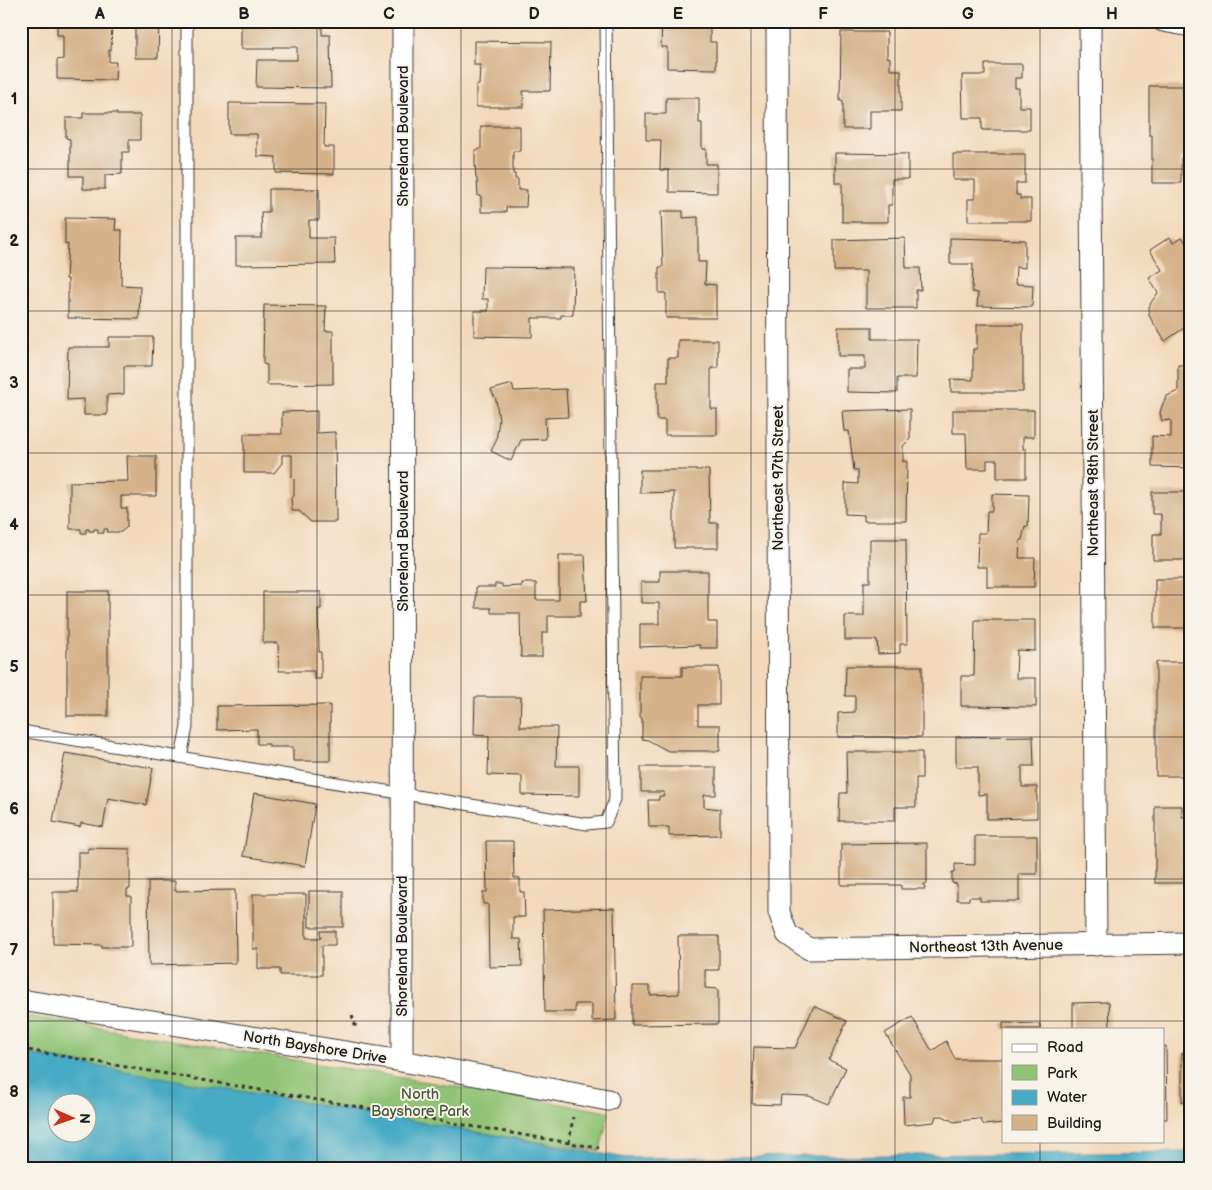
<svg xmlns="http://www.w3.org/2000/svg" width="1212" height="1190" font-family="'Balsamiq Sans',sans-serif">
	<rect width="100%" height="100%" fill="#f7f3e8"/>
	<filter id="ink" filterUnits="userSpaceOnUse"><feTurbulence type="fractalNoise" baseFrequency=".02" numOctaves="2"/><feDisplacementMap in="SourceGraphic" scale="10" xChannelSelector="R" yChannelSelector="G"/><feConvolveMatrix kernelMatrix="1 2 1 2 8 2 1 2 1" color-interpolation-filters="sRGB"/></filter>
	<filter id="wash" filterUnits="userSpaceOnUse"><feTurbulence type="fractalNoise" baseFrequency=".0096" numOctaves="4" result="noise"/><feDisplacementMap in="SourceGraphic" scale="20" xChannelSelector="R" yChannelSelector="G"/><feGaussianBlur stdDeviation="1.12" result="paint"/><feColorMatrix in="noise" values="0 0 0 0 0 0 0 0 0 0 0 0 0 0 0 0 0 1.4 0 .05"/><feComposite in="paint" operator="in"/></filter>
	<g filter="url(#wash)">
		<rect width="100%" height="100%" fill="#f3d9bb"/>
		<path fill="#90c375" stroke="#567048" d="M21,1015l588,97 -9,39 -178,-27 -401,-70z"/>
		<path fill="#46aac5" stroke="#316370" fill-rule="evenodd" d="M21,1053l605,105 565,-6v17h-1170zM58,1102h30v30h-30z"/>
		<g id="blocks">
			<g fill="#d5b28a">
				<path d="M57,21h55l-1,30 -2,-1v12h7l-1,18 -58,-1v-19l6,-1v-24h-6z"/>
				<path d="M135,21h24l-1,37h-23z"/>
				<path d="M241,21h81v14h8l1,53 -75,-1 1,-27h40v-13h-24v2h-32z"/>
				<path d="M662,21h48v21h6v27l-49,-1v-21h-6z"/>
				<path d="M841,32h46v25l3,1v12h11v41h-31v18h-27v-28h-3z"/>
				<path d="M474,41l77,1 -1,49h-27l1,16h-48v-22h3l1,-20h-6z"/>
				<path d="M985,64h37v14h-7v10h4v19h11v23h-48v-12h-19l-1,-43h23z"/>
				<path d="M1149,86h34v10h8v62h-10v25h-29v-48h-3z"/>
				<path d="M666,98h33v25h3v26h4v15h11v29l-48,-1v-22h-9l1,-30h-15v-26h20z"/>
				<path d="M229,103l96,1 -1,43h10v27l-58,-1v-16l-19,-1v-22h-28z"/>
				<path d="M83,113h34v2h23v25h-11v12h-7v22l-17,1v14h-22v-13h-13v-37l-4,-1v-20h17z"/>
				<path d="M481,126h39v25h-7v23h2v5h3v11h9l-1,17h-20v5h-25v-16h-3l-1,-17 -1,-1 -1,-14v-14l6,-1z"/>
				<path d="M835,153l73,1v25h-16v26h-4v17h-46v-39h-7z"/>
				<path d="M953,154h72v29h-9v12h4v4h11v22h-63v-22h7v-19h-22z"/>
				<path d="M269,189h50v31h-10v18h25l1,26 -99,1v-27h26l-1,-26h8z"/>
				<path d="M661,211h22v7l15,-1v45h8l-1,22 11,1v33h-50v-25h-7v-26h4z"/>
				<path d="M65,218l51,1 -1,11h7l-1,55 19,1 -1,33 -71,-1v-39h-2l2,-35 -3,1z"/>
				<path d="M1170,237l3,6 9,-6 9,13v81l-4,-5 -22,15 -13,-20 -3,-6v-8l3,-6 6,-8 -9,-15 13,-8 -12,-20z"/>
				<path d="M905,238l1,30h14l1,22h-5v18h-50v-37h-32v-31z"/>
				<path d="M950,238l75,2v28l-9,-1 -1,17 18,1 -1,22 -55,-1 1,-13 -6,-1 1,-28h-23z"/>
				<path d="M483,267l91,1 -1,47h-12v3h-29v19l-58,-1v-25h14v-12h-6z"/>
				<path d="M264,305l62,1 -1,25h8v53l-66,1v-20l-4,-1z"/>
				<path d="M977,324h46v68h-72v-13l22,1v-31h4z"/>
				<path d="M838,327h34v12h45l-1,39h-19v15l-50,-1v-23h18v-13h-27z"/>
				<path d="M109,337h44l-1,29h-28v28l-17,1v20h-23v-16l-17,1 1,-53h41z"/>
				<path d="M678,340h40v28h-7v41h6v26h-52v-15h-8v-38h11v-24h10z"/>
				<path d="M1178,365h13v103l-39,-1v-31l19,1v-17l-9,1 -2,-8 2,-7 5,-10 11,-5z"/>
				<path d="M512,384l2,7 52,-2 2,28 -23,1 1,21 -25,1 -10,21 -20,-10 5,-10 3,-21 -3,-20 -5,-10z"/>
				<path d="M910,409v30l-7,7v16l4,-1 -1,60h-42v-6l-19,-1v-31l13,1v-14h-4l-5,-39h-5l-2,-20z"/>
				<path d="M953,410h81v27h-11v12h3v29h-29v-18h-10v9h-20l-1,-36h-13z"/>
				<path d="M317,411v22l18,-1 1,90h-25l-12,-11h-7l-1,-13 3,-2v-17l-2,-2v-22h-10v8l-8,10h-30v-39h38v-22z"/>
				<path d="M127,456h29v40h-35v12h6v19l-6,5h-14l1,-3h-4v4h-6v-4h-4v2h-5v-2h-3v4h-5v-4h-11v-47l58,-1z"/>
				<path d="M640,470h69l1,53h8v25h-44v-56l-34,1z"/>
				<path d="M1152,492h39v68h-38v-26h8v-20h-9z"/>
				<path d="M992,494l37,1 -1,32 -3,-1 -3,14h-2l-1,18h16l-1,29h-47v-20h-10l1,-34h8l1,-22h5z"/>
				<path d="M870,539h36l1,105h-7v9l-22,1 -1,-14h-32v-24h19v-34h6z"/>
				<path d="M559,555h26l2,46h-7v15h-32v17h-6v24h-21l-1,-44h-29v-5h-15v-21h19v-3h7v3l20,-1v-3h14v17h23z"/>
				<path d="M660,571h48v51h9v26h-17v-3l-60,2v-23h19v-21h-18v-21h19z"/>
				<rect x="1155" y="579" width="36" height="49"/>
				<rect x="67" y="591" width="41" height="125"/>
				<path d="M263,592h58v17h-3l1,43h2v27h-7v-8h-35l-1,-28h-15z"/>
				<path d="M975,620h60v31l-18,-1 -1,28h20v29l-75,-1v-30h13z"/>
				<rect x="1156" y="662" width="35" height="114"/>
				<path d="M846,666h76v71h-84v-24l17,-1v-16h-10z"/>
				<path d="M682,667h37v38h-21v20h22v26h-52l-20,-11 -6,-1v-21h-2v-42h42z"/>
				<path d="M475,697h46l-1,30h37l-1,39h23v30l-57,-1v-19l-34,-1 1,-39 -15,-1z"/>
				<path d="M330,705v56h-37v-14h-24v-3h-12v-15l-40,1v-24z"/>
				<path d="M1033,736l1,30h-12v21h15v31l-50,1v-25l-9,1v-28h-22v-30z"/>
				<path d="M846,752h76v26h-6v29h-21v14h-56l1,-28h7z"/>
				<path d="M65,753l88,15 -7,37 -38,-7 -5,29 -22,-4 -1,4 -27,-5z"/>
				<path d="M641,767h75v28h-12v12l16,2v26l-51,1v-9h-20l-1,-27h11v-4h5v-4h-23z"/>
				<path d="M254,793l61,11 -10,62 -62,-10z"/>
				<path d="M1155,806h27v11l9,-1v67h-36z"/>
				<path d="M975,836h62v38h-18v27h-39v-4h-11v3h-12v-16l-5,-1v-11h3v-8l20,1z"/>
				<path d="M486,841h27l1,37h6v14h4l1,25h-12v22h8l1,27 -33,1 -1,-63h-5v-12h4z"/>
				<path d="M927,843v41h-3l1,5h-24v-4h-60v-41z"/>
				<path d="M88,848l42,1v40h-3v7h4v51h-29v-2l-49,-1v-52h25v-40h10z"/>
				<path d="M148,881h27v10l60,-1 1,73 -87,2z"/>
				<rect x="309" y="891" width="34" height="36"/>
				<path d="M253,894h53v44h15l-1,-7h15v14h-13v30h-42v-6h-22v-20h-5z"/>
				<path d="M614,908l2,112 -24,1v-17h-17v8h-30l-2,-102z"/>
				<path d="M678,936h41v34h-14v18l13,1v35l-86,1v-39h18v9l29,-1z"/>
				<path d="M1109,1002l1,27h-37v-26z"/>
				<path d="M814,1006l33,15 -18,39 17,8 -17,36 -20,-8 -28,-1 -1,10 -28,-1 2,-57 41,1z"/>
				<path d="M912,1017l20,34 14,-10 9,18h48v64l-19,2 -4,-6 -13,1 -13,2 -11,-6h-7l-2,6 -30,3 -1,-28h7v-23l-25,-41z"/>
				<path d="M1003,1023l37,1v5h-37z"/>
				<path d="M1163,1046h3l1,73h-4z"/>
				<path d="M1191,1052v50h-9v-49z"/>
			</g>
		</g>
	</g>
	<g filter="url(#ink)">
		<use href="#blocks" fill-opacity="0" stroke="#3c3834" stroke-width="1"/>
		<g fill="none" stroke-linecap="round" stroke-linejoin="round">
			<defs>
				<g id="service">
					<path d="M21,731l566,93 19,-2 9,-23 -9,-778"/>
					<path d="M181,757l6,-30v-706"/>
				</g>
				<g id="minor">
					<path d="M777,21l2,891 8,22 22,15 382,-6"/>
					<path d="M1090,21l6,924"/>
					<path d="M1163,21l28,5"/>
					<path d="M21,1000l381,61 206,39"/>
					<path d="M402,1061l1,-1040"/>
				</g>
			</defs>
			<use href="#service" stroke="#3c3834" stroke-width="13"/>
			<use href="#minor" stroke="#3c3834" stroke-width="23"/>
			<g stroke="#3c3834" stroke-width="3" stroke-dasharray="4 4" stroke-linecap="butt">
				<path d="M352,1015l4,13"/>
				<path d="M21,1049l578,99"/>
				<path d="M569,1143l4,-26"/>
			</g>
			<use href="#service" stroke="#fff" stroke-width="11"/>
			<use href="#minor" stroke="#fff" stroke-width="21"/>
		</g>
	</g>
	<path fill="none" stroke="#1c1c1c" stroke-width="1" stroke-opacity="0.55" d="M172,21v1148M317,21v1148M461,21v1148M606,21v1148M751,21v1148M895,21v1148M1040,21v1008M21,169h1170M21,311h1170M21,453h1170M21,595h1170M21,737h1170M21,879h1170M21,1021h1170M1040,1141v28"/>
	<g text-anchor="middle" stroke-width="4" stroke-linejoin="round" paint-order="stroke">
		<g font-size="15" fill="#1c1c1c" stroke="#f7f3e8">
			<text transform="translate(403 136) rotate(-90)" y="5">Shoreland Boulevard</text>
			<text transform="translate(778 478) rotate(-90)" y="5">Northeast 97th Street</text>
			<text transform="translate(1093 483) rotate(-90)" y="5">Northeast 98th Street</text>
			<text transform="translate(403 541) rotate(-90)" y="5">Shoreland Boulevard</text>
			<text transform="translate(402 946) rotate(-90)" y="5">Shoreland Boulevard</text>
			<text transform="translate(986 946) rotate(-1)" y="5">Northeast 13th Avenue</text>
			<text transform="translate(315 1047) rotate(9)" y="5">North Bayshore Drive</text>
		</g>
		<g font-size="15" fill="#45563b" stroke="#f7f3e8">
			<text x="420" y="1099">North<tspan x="420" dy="17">Bayshore Park</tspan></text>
		</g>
	</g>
	<rect width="1212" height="1190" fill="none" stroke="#f7f3e8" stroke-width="55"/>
	<rect x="1002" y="1028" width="162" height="115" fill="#f7f3e8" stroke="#9f9d96"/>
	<rect x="1012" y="1044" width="25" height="8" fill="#ffffff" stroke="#9f9d96"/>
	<text x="1047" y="1052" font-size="15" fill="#1c1c1c">Road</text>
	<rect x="1012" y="1065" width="25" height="15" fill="#90c375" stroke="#9f9d96"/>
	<text x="1047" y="1078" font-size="15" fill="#1c1c1c">Park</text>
	<rect x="1012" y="1090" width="25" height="15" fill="#46aac5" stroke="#9f9d96"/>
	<text x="1047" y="1102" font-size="15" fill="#1c1c1c">Water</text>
	<rect x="1012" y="1115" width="25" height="15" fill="#d5b28a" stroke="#9f9d96"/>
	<text x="1047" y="1128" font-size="15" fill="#1c1c1c">Building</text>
	<g transform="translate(72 1118) rotate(92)"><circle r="24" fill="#f7f3e8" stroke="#9f9d96"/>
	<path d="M0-4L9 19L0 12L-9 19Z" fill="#c8321e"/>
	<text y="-8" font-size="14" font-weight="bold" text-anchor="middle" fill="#1c1c1c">N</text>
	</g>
	<rect x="28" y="28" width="1156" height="1134" fill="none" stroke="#1c1c1c" stroke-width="2"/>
	<g font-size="16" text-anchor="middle" font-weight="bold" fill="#1c1c1c">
		<text x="100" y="19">A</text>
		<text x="244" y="19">B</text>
		<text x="389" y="19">C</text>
		<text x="534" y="19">D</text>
		<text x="678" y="19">E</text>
		<text x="823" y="19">F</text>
		<text x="968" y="19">G</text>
		<text x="1112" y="19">H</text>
		<text x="14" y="104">1</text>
		<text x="14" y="246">2</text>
		<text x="14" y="388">3</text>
		<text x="14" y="530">4</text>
		<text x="14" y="672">5</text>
		<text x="14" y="814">6</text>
		<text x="14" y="955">7</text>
		<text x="14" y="1097">8</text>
	</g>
</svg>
